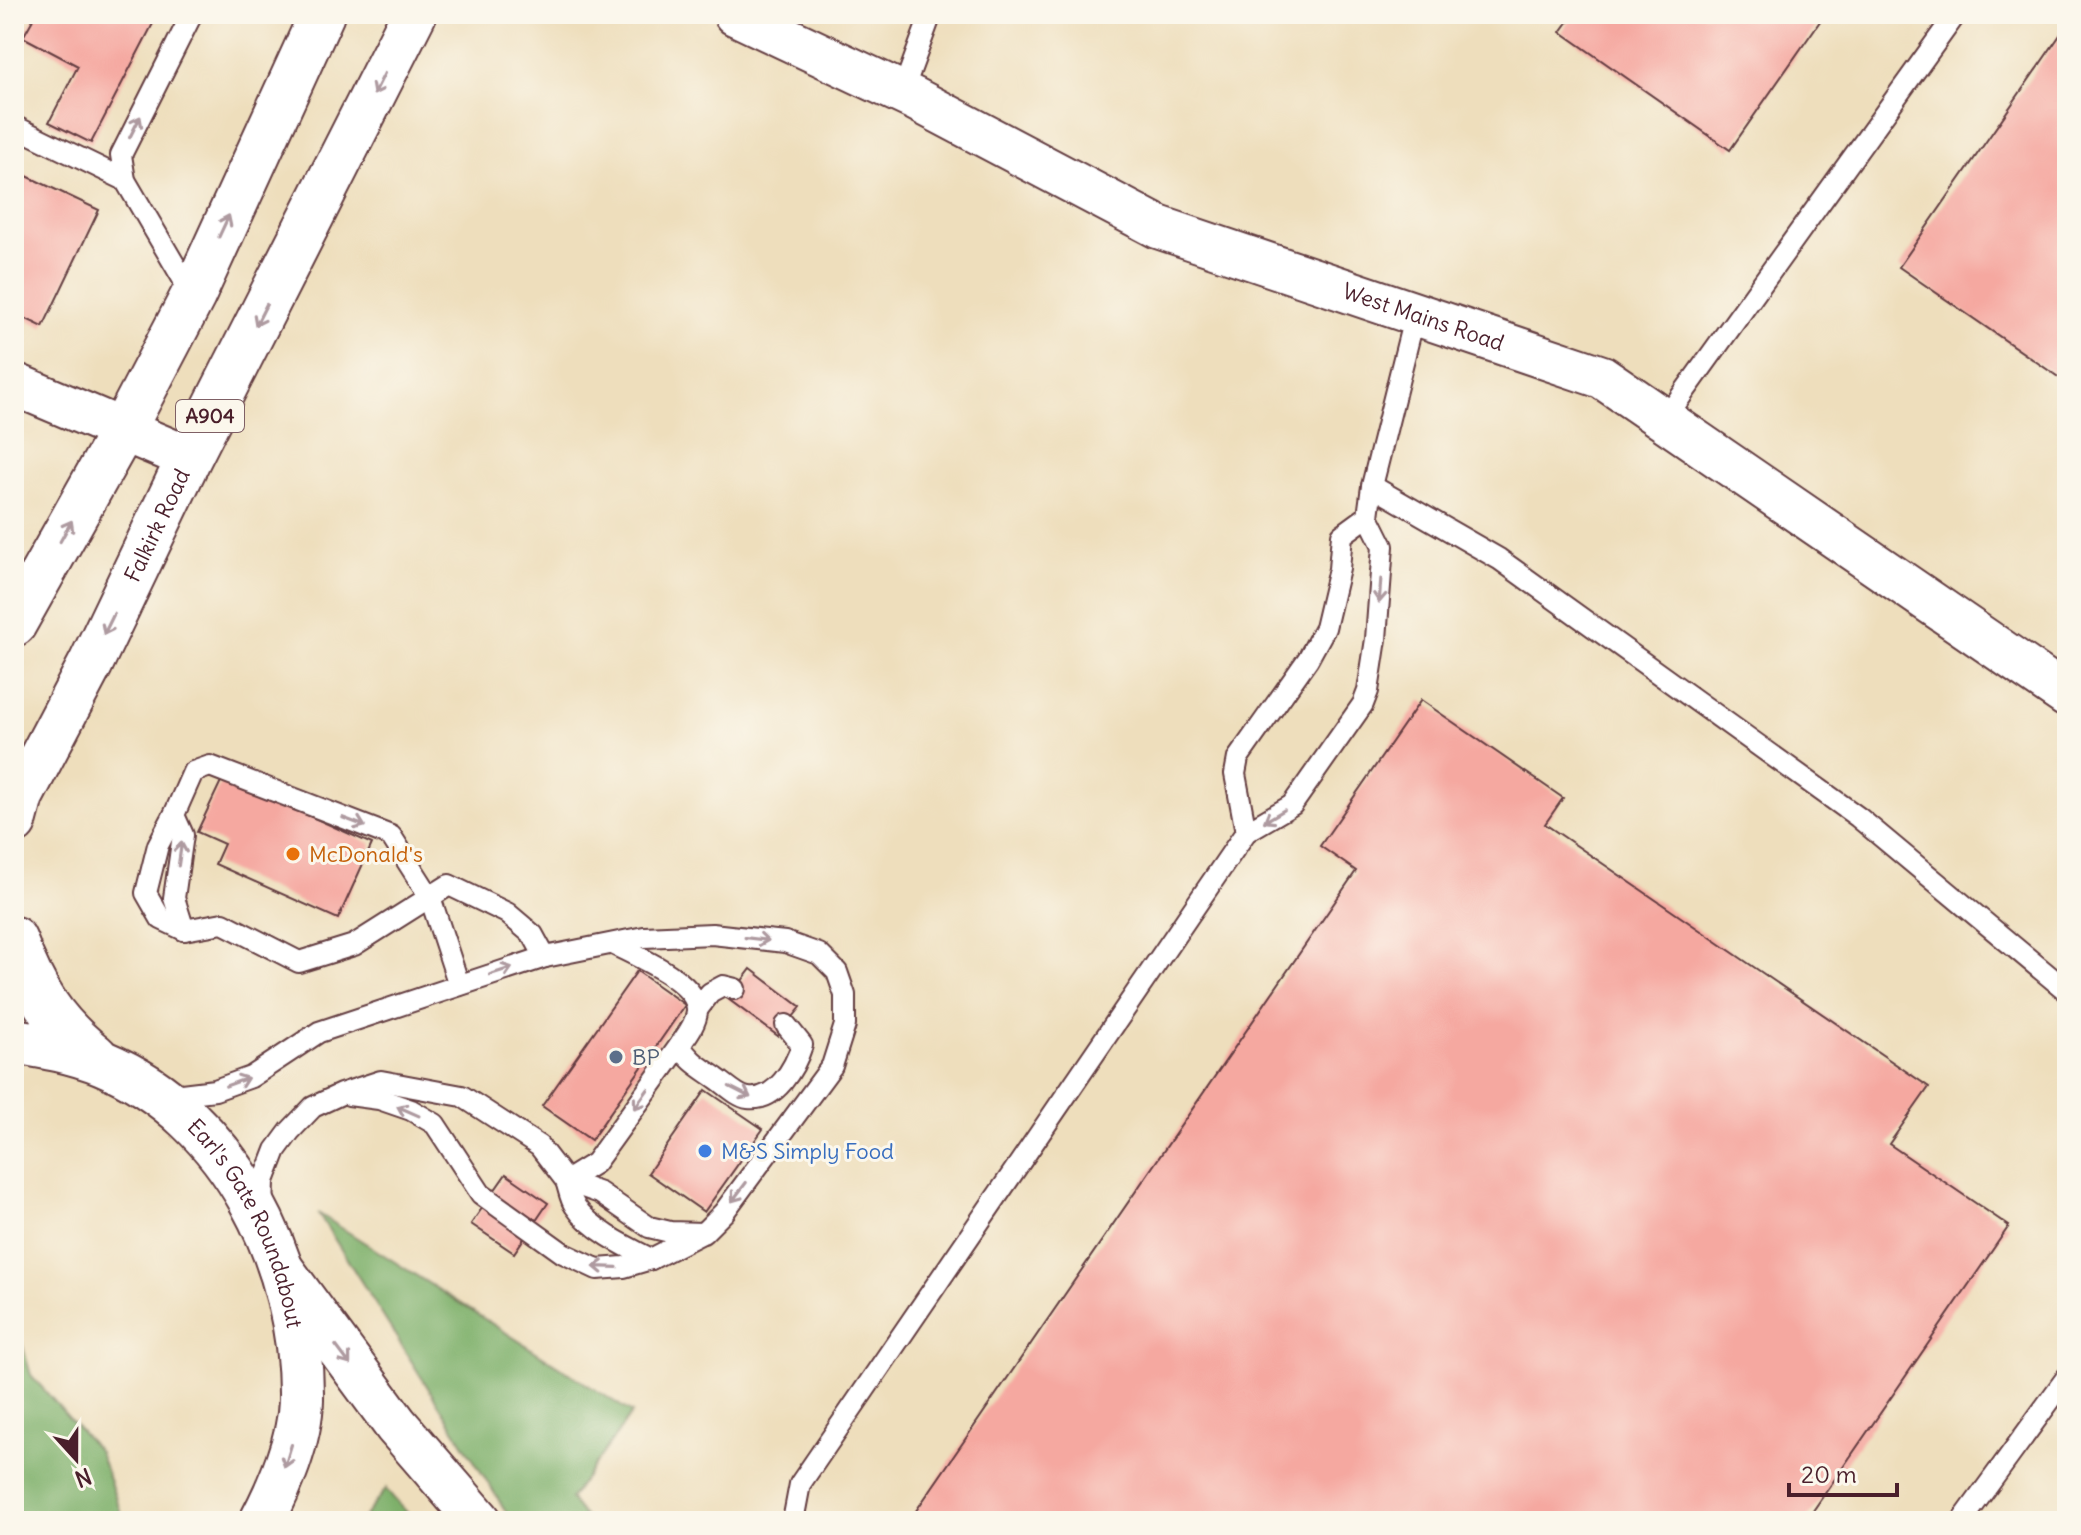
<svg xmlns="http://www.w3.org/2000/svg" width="2081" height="1535" font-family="Delius,sans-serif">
	<rect width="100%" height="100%" fill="#fbf7ec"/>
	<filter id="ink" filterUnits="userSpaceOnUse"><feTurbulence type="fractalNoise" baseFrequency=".0125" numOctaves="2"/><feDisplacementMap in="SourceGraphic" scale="16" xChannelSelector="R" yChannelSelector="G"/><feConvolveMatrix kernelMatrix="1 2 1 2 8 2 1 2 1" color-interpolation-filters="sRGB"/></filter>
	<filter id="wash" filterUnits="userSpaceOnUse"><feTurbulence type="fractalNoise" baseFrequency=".006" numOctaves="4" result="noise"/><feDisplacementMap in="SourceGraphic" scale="32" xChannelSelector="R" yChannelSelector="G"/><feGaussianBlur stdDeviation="1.8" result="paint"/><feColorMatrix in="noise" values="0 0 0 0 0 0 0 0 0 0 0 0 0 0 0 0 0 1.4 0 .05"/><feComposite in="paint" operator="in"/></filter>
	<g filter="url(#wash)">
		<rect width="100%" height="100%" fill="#eedebc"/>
		<g fill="#7eb06b" stroke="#64684b" stroke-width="2">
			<path d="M318,1213l314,200 -62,86 18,22h-76z"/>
			<path d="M14,1316l17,59 68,77 25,69h-110z"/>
			<path d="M386,1489v1l29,31h-54z"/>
		</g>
		<g id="blocks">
			<g fill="#f5a8a0">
				<path d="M36,14h122l-67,129 -42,-21 29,-56 -55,-29z"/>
				<path d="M1574,14h251l-95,136 -169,-118z"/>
				<path d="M2067,25v358l-168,-116z"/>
				<path d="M14,170l85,40 -56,117 -29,-14z"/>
				<path d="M1421,700l142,98 -18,26 384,263 -40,57 120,82 -203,295h-897l447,-650 -36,-25z"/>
				<path d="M223,777l149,67 -34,75 -123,-55 9,-20 -27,-12z"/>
				<path d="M751,969l50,38 -23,29 -50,-37z"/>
				<path d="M637,971l48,34 -94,135 -49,-34z"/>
				<path d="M706,1090l57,39 -59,83 -56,-39z"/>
				<path d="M506,1174l42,29 -34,50 -43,-29z"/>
			</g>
		</g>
	</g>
	<g filter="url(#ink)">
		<use href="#blocks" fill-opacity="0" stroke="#633c41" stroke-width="2"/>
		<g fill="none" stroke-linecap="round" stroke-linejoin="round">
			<defs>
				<g id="service">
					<path d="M192,14l-71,141 4,25 68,116"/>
					<path d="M902,93l29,-79"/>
					<path d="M14,126l111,54"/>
					<path d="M1415,314l-43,172 127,73 359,258 209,174"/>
					<path d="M1664,420l292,-406"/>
					<path d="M1368,516l-26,19 -3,34 -14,59 -17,31 -70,99 -3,16 11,58 46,-27 71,-101 5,-13 8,-52 7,-93 -15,-30 4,-30"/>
					<path d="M174,815l-16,30 -12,48 15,26 23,11 39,-7 76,39 55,-17 95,-60 58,28 26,22 12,22"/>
					<path d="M184,930l-10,-32 9,-63 -9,-20 19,-43 17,-6 181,70 39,61 29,88"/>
					<path d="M613,944c22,12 87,38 84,68 -1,12 -11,24 -17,33l-85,118 -29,18c3,8 4,18 9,25 15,23 52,41 76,53"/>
					<path d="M697,1010l13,-17 13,-7 12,3"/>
					<path d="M680,1045c8,16 22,23 36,33 9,6 22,19 32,20 28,4 47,-31 54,-53l-16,-20"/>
					<path d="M349,1095l30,4 32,11 24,14 46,70 82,59 34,16 27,-2 27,-8 49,-25"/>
					<path d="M165,1096l50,-6 36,-13 68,-45 226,-75 99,-20 68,-3 73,8 34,12 18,18 8,23v30l-13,41 -108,146 -21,21 -33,-1 -21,-5 -49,-34 -34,-12 -27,-35 -77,-50 -81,-15 -40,13 -28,13 -23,24 -14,19 -12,31 -1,28"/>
					<path d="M793,1521l7,-37 446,-652"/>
					<path d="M1962,1521l105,-144"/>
				</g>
				<g id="minor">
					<path id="s1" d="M735,14l180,85 243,128 444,150 465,319"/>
					<path d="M14,384l175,74"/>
				</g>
				<g id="primary">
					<path d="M14,624l109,-194 70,-134 129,-282"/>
					<path id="s2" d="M14,822l7,-26 70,-133 98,-205 225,-444"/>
					<path d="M14,939c19,50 38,83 81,117"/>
					<path id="s3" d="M14,1041c30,5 60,10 89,22 129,54 200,202 198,337 -1,39 -21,87 -39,121"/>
				</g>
				<path id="motorway" d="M281,1269l115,156 83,96"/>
			</defs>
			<use href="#service" stroke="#633c41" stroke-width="24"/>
			<use href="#minor" stroke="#633c41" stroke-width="46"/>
			<use href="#primary" stroke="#633c41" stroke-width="48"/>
			<use href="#motorway" stroke="#633c41" stroke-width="48"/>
			<use href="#service" stroke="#fff" stroke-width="20"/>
			<use href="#minor" stroke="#fff" stroke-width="42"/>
			<use href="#primary" stroke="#fff" stroke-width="44"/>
			<use href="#motorway" stroke="#fff" stroke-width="44"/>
		</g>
		<defs><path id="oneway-shaft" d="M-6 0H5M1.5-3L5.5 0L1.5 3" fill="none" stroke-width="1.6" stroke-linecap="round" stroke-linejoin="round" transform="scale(2)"/></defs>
		<g stroke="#ae9aa0">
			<use href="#oneway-shaft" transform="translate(379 84) rotate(117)"/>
			<use href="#oneway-shaft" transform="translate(135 127) rotate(-63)"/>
			<use href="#oneway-shaft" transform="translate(224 226) rotate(-65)"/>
			<use href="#oneway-shaft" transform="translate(261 315) rotate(117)"/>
			<use href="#oneway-shaft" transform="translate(66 531) rotate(-61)"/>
			<use href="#oneway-shaft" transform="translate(1380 591) rotate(94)"/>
			<use href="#oneway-shaft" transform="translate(109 624) rotate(116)"/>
			<use href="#oneway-shaft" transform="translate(1274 816) rotate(149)"/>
			<use href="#oneway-shaft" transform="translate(354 822) rotate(21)"/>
			<use href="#oneway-shaft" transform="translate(180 854) rotate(-82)"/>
			<use href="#oneway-shaft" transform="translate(757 939) rotate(7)"/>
			<use href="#oneway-shaft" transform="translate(501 971) rotate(-18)"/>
			<use href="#oneway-shaft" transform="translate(237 1082) rotate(-20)"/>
			<use href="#oneway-shaft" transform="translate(740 1092) rotate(27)"/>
			<use href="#oneway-shaft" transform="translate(641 1099) rotate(126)"/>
			<use href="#oneway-shaft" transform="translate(408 1111) rotate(-156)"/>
			<use href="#oneway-shaft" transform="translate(739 1192) rotate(127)"/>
			<use href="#oneway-shaft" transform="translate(605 1267) rotate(-178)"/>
			<use href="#oneway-shaft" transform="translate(343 1355) rotate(53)"/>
			<use href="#oneway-shaft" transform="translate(288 1456) rotate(107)"/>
		</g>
	</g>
	<circle fill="#e8710a" stroke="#fbf7ec" stroke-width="3" cx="293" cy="854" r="8"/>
	<circle fill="#5c6f8a" stroke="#fbf7ec" stroke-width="3" cx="616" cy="1057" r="8"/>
	<circle fill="#3f7fe0" stroke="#fbf7ec" stroke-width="3" cx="705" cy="1151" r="8"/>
	<g text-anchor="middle" stroke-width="6" stroke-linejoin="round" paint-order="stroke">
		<rect fill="#fbf7ec" stroke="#7f6065" stroke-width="2" x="176" y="400" width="68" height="32" rx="6"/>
		<g font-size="20" font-weight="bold" fill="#4a1f2b">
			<text x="210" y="423">A904</text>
		</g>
		<g font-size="22" fill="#4a1f2b" stroke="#fbf7ec">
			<text dy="8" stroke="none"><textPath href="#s1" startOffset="754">West Mains Road</textPath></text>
			<text dy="8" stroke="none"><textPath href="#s2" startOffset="330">Falkirk Road</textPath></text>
			<text dy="8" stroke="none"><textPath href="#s3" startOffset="316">Earl's Gate Roundabout</textPath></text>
		</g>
		<g font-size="22" fill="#c56008" stroke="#fbf7ec" text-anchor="start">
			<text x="309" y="862">McDonald's</text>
		</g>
		<g font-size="22" fill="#4e5e75" stroke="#fbf7ec" text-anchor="start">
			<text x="632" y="1065">BP</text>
		</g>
		<g font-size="22" fill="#366cbe" stroke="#fbf7ec" text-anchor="start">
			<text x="721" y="1159">M&amp;S Simply Food</text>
		</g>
	</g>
	<rect width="2081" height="1535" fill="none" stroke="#fbf7ec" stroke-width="48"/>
	<g transform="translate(76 1459) rotate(159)" stroke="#fbf7ec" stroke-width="6" paint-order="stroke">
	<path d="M0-6L14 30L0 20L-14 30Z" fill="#4a1f2b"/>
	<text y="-12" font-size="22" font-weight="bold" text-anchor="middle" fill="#4a1f2b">N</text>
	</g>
	<path d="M1789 1483v12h108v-12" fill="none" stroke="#4a1f2b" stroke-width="4"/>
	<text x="1801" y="1483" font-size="24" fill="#4a1f2b" stroke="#fbf7ec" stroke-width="6" paint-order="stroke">20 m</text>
</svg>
